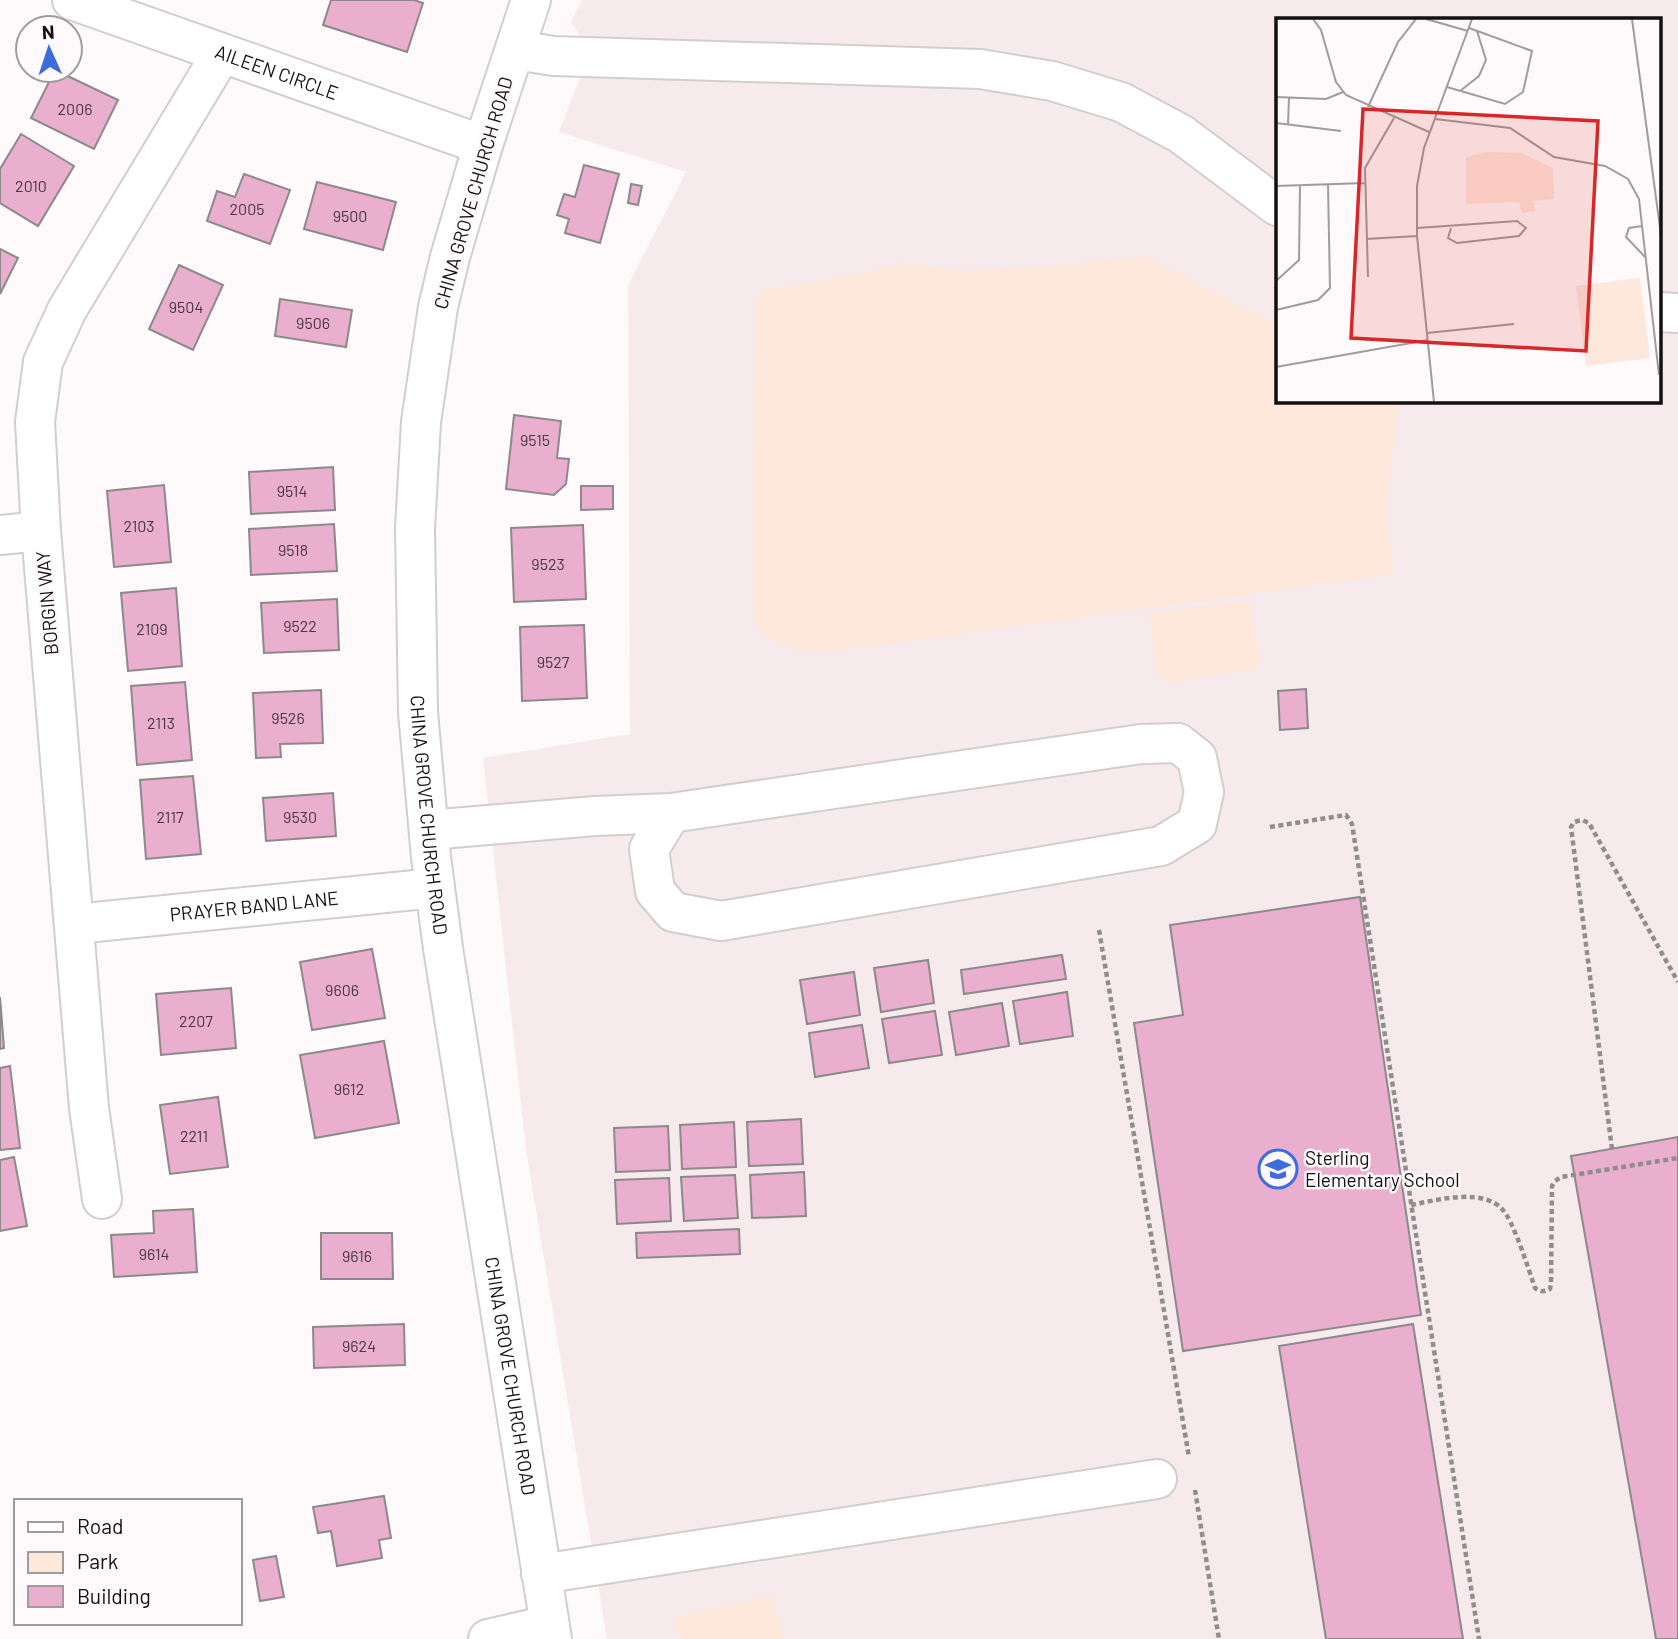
<svg xmlns="http://www.w3.org/2000/svg" width="1678" height="1639" font-family="Barlow,sans-serif">
	<rect width="100%" height="100%" fill="#fef9fa"/>
	<path fill="#f7eaec" fill-rule="evenodd" d="M582,0h1096v1639h-1071l-81,-489 -43,-392 147,-24 -2,-449 58,-113 -127,-40 31,-81 -19,-29zM1277,19h382v382h-382z"/>
	<g fill="#fee7db">
		<path d="M1144,256l126,65 7,1v79h121l-3,37 -10,73 9,60 -12,5 -535,74 -35,2 -22,-4 -18,-7 -13,-10 -6,-16 2,-313 6,-11 95,-16 46,-13 56,9 91,-5z"/>
		<path d="M1244,601l6,3 10,59 -7,7 -84,13 -12,-8 -8,-62z"/>
		<path d="M773,1595l10,44h-103l-5,-22z"/>
	</g>
	<g fill="#eaaece" stroke="#8d898b" stroke-width="2">
		<path d="M331,0h83l9,3 -16,49 -84,-27z"/>
		<path d="M55,70l63,30 -24,49 -63,-31z"/>
		<path d="M21,134l53,32 -36,60 -38,-23v-34z"/>
		<path d="M584,165l35,9 -19,69 -35,-10 4,-14 -12,-4 7,-21 11,3z"/>
		<path d="M244,174l46,16 -20,54 -63,-23 10,-30 18,6z"/>
		<path d="M317,182l79,20 -13,48 -79,-21z"/>
		<path d="M631,184l11,2 -4,19 -10,-2z"/>
		<path d="M0,249l18,9 -18,36z"/>
		<path d="M179,265l44,20 -30,65 -44,-21z"/>
		<path d="M280,299l72,11 -6,37 -71,-11z"/>
		<path d="M514,415l47,6 -4,37 12,1 -3,25 -12,11 -48,-6z"/>
		<path d="M333,467l2,43 -84,4 -2,-42z"/>
		<path d="M164,485l7,77 -57,5 -7,-76z"/>
		<path d="M581,486h32v23l-32,1z"/>
		<path d="M334,524l3,47 -86,4 -2,-46z"/>
		<path d="M583,525l3,74 -72,3 -3,-74z"/>
		<path d="M176,588l6,78 -54,5 -7,-78z"/>
		<path d="M337,599l2,51 -75,3 -3,-50z"/>
		<path d="M584,625l3,73 -65,3 -2,-74z"/>
		<path d="M185,682l7,78 -55,5 -6,-79z"/>
		<path d="M1306,689l2,39 -28,2 -2,-39z"/>
		<path d="M321,690l2,53 -43,1 1,13 -25,1 -3,-65z"/>
		<path d="M193,776l8,78 -55,5 -6,-79z"/>
		<path d="M333,793l3,43 -70,5 -3,-43z"/>
		<path d="M1360,897l61,418 -238,36 -49,-328 49,-8 -13,-90z"/>
		<path d="M372,949l13,69 -73,12 -12,-68z"/>
		<path d="M1062,955l4,24 -102,15 -3,-24z"/>
		<path d="M928,960l6,43 -53,9 -7,-44z"/>
		<path d="M854,972l6,43 -53,9 -7,-44z"/>
		<path d="M231,988l5,60 -75,7 -5,-61z"/>
		<path d="M1067,992l6,44 -53,8 -7,-43z"/>
		<path d="M0,997l4,51 -4,1z"/>
		<path d="M1002,1003l7,43 -53,9 -7,-43z"/>
		<path d="M935,1011l7,44 -53,8 -7,-44z"/>
		<path d="M862,1025l7,43 -54,9 -6,-44z"/>
		<path d="M384,1041l15,82 -84,15 -15,-83z"/>
		<path d="M10,1066l10,82 -20,2v-82z"/>
		<path d="M218,1097l10,70 -58,7 -10,-69z"/>
		<path d="M801,1119l2,45 -54,2 -2,-44z"/>
		<path d="M734,1122l2,45 -54,2 -2,-44z"/>
		<path d="M668,1126l2,44 -54,2 -2,-44z"/>
		<path d="M1678,1137v502h-22l-85,-483z"/>
		<path d="M14,1157l13,69 -27,5v-71z"/>
		<path d="M804,1172l2,44 -54,2 -2,-43z"/>
		<path d="M735,1175l3,43 -54,3 -3,-44z"/>
		<path d="M669,1178l2,43 -54,3 -2,-44z"/>
		<path d="M193,1209l4,63 -83,5 -3,-42 43,-2 -1,-22z"/>
		<path d="M739,1229l1,25 -103,4 -1,-25z"/>
		<path d="M321,1233h71l1,46h-72z"/>
		<path d="M404,1324l1,41 -91,3 -1,-41z"/>
		<path d="M1413,1324l50,315h-137l-47,-293z"/>
		<path d="M384,1496l7,42 -12,2 3,18 -45,8 -6,-35 -13,2 -5,-26z"/>
		<path d="M276,1556l8,41 -24,4 -7,-41z"/>
	</g>
	<g fill="none" stroke-linecap="round" stroke-linejoin="round">
		<defs>
			<g id="minor">
				<path id="s1" d="M72,0l411,145"/>
				<path id="s2" d="M531,0l-48,145 -33,112 -12,50 -17,115 -6,107 3,183 13,145 12,91 109,691"/>
				<path d="M515,50l39,6 426,13 72,12 69,21 60,32 96,72"/>
				<path d="M1659,312l19,1"/>
				<path d="M0,535l41,-4"/>
				<path d="M429,830l166,-14 76,-3 470,-69 37,-1 19,15 7,34 -7,32 -36,22 -440,75 -48,-9 -18,-21 -6,-42 22,-36"/>
				<path id="s3" d="M75,924l360,-36"/>
				<path d="M102,1199l-13,-91 -48,-577 -6,-109 8,-60 24,-52 155,-257"/>
				<path d="M541,1574l616,-95"/>
				<path d="M488,1639l61,-14"/>
			</g>
		</defs>
		<use href="#minor" stroke="#d2cecf" stroke-width="42"/>
		<g stroke="#918d8e" stroke-width="4.5" stroke-dasharray="5 3.5" stroke-linecap="butt">
			<path d="M1270,827l76,-12 6,9 127,815"/>
			<path d="M1099,930l90,527"/>
			<path d="M1612,1149l-41,-322 3,-5 8,-2 7,3 89,159"/>
			<path d="M1411,1205c20,-4 40,-9 60,-8 9,0 24,4 30,11 12,10 28,63 34,80 5,4 9,4 15,1l1,-6 1,-97 3,-5 6,-4 117,-19"/>
			<path d="M1195,1490l24,149"/>
		</g>
		<use href="#minor" stroke="#fff" stroke-width="38"/>
	</g>
	<defs>
		<symbol id="school-ring" viewBox="-11 -11 22 22"><circle r="9.5" fill="#fef9fa" stroke="#3d6cdd" stroke-width="1.5"/><path d="M0-5L7-2L0 1L-7-2ZM-4 1L0 2.5L4 1V4Q0 6-4 4Z" fill="#3d6cdd"/></symbol>
	</defs>
	<g fill-rule="evenodd">
		<use href="#school-ring" x="1256" y="1147" width="44" height="44"/>
	</g>
	<g text-anchor="middle" stroke-width="5" stroke-linejoin="round" paint-order="stroke">
		<g font-size="16" fill="#483840">
			<text x="75" y="115">2006</text>
			<text x="31" y="192">2010</text>
			<text x="247" y="215">2005</text>
			<text x="350" y="222">9500</text>
			<text x="186" y="313">9504</text>
			<text x="313" y="329">9506</text>
			<text x="535" y="446">9515</text>
			<text x="292" y="497">9514</text>
			<text x="139" y="532">2103</text>
			<text x="293" y="556">9518</text>
			<text x="548" y="570">9523</text>
			<text x="300" y="632">9522</text>
			<text x="152" y="635">2109</text>
			<text x="553" y="668">9527</text>
			<text x="288" y="724">9526</text>
			<text x="161" y="729">2113</text>
			<text x="170" y="823">2117</text>
			<text x="300" y="823">9530</text>
			<text x="342" y="996">9606</text>
			<text x="196" y="1027">2207</text>
			<text x="349" y="1095">9612</text>
			<text x="194" y="1142">2211</text>
			<text x="154" y="1260">9614</text>
			<text x="357" y="1262">9616</text>
			<text x="359" y="1352">9624</text>
		</g>
		<g font-size="19" fill="#121011" stroke="#fef9fa">
			<text dy="7" stroke="none"><textPath href="#s1" startOffset="217">AILEEN CIRCLE</textPath></text>
			<text transform="translate(473 193) rotate(-74)" y="7">CHINA GROVE CHURCH ROAD</text>
			<text transform="translate(47 603) rotate(-95)" y="7">BORGIN WAY</text>
			<text dy="7" stroke="none"><textPath href="#s2" startOffset="831">CHINA GROVE CHURCH ROAD</textPath></text>
			<text dy="7" stroke="none"><textPath href="#s3" startOffset="180">PRAYER BAND LANE</textPath></text>
			<text dy="7" stroke="none"><textPath href="#s2" startOffset="1398">CHINA GROVE CHURCH ROAD</textPath></text>
		</g>
		<g font-size="19" fill="#121011" stroke="#fef9fa" text-anchor="start">
			<text x="1305" y="1165">Sterling<tspan x="1305" dy="22">Elementary School</tspan></text>
		</g>
	</g>
	<g transform="translate(1276 18)">
		<rect width="385" height="385" fill="#fef9fa"/>
		<path d="M211,134l34,1 32,15 1,31 -21,2 2,10 -13,2 -3,-11 -53,2v-47zM364,260l10,80 -64,8 -10,-80z" fill="#fee7db"/>
		<path fill="none" stroke="#a09c9d" stroke-width="2" d="M37,1l8,11 15,52 10,13 83,37M150,1l42,12M356,1l29,216M171,69l58,17 18,-12 9,-41 -63,-23M184,73l19,-15 7,-16 -9,-29M0,79l50,2 17,-7M92,89l30,-65 18,-23M159,101l75,9 44,29 51,9 23,13 11,20 20,176M0,105l65,8M12,106l1,-26M0,168l89,-3M366,208l-13,2 -3,9 20,21M141,210l100,-7 9,7 -7,8 -62,7 -9,-5 3,-10M90,221l51,-3M92,259l-3,-109 29,-50M0,263l23,-21 1,-74M0,292l42,-10 12,-12 -2,-103M151,315l87,-9M0,349l152,-27M158,384l-17,-166v-50l7,-38 48,-129"/>
		<path fill="#d62828" fill-opacity="0.15" stroke="#d62828" stroke-width="3.5" d="M87,91l235,12 -12,230 -235,-13z"/>
		<rect width="385" height="385" fill="none" stroke="#121011" stroke-width="3.5"/>
	</g>
	<rect x="14" y="1499" width="228" height="126" fill="#fef9fa" stroke="#a09c9d" stroke-width="2"/>
	<rect x="28" y="1522" width="35" height="10" fill="#ffffff" stroke="#a09c9d" stroke-width="2"/>
	<text x="77" y="1534" font-size="21" fill="#121011">Road</text>
	<rect x="28" y="1552" width="35" height="21" fill="#fee7db" stroke="#a09c9d" stroke-width="2"/>
	<text x="77" y="1569" font-size="21" fill="#121011">Park</text>
	<rect x="28" y="1586" width="35" height="21" fill="#eaaece" stroke="#a09c9d" stroke-width="2"/>
	<text x="77" y="1604" font-size="21" fill="#121011">Building</text>
	<g transform="translate(49 49) rotate(357)"><circle r="33" fill="#fef9fa" stroke="#a09c9d" stroke-width="2"/>
	<path d="M0-5L12 26L0 18L-12 26Z" fill="#3d6cdd"/>
	<text y="-10" font-size="19" font-weight="bold" text-anchor="middle" fill="#121011">N</text>
	</g>
</svg>
